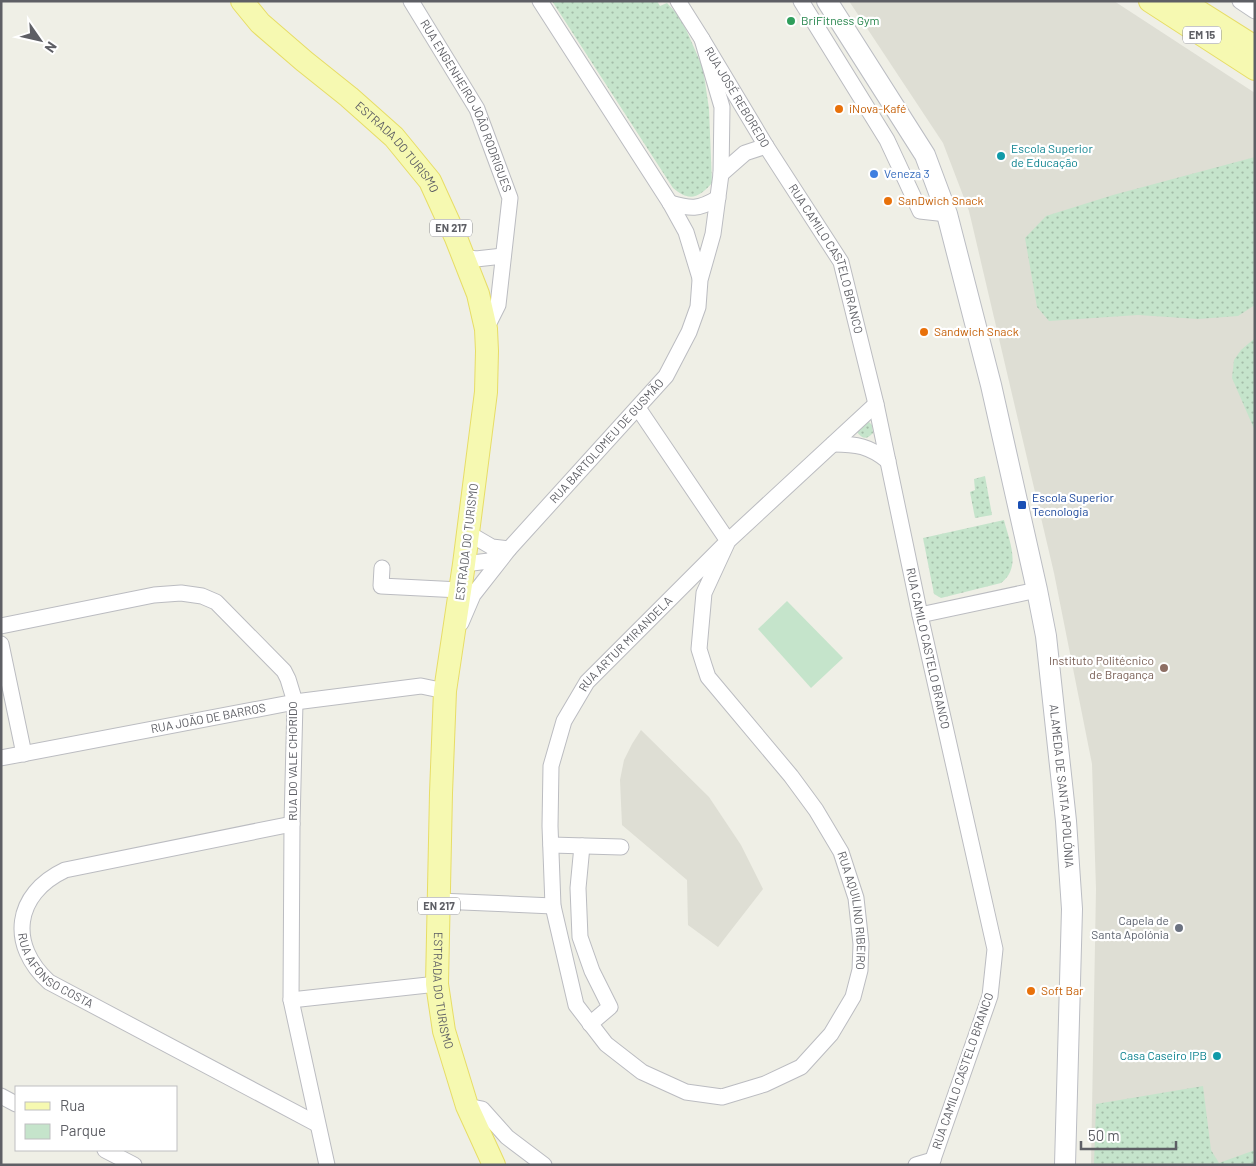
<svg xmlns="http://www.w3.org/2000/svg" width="1256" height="1166" font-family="Barlow,sans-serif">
	<defs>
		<pattern id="green-dots" width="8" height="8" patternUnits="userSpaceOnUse" patternTransform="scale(1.25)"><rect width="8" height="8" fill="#c5e4cb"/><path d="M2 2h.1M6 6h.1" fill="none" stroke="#a3bca8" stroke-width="1.8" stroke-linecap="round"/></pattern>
	</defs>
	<rect width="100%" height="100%" fill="#efefe6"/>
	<g fill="#deded4">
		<path d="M849,1h265l141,92v1072h-164l5,-276 -4,-125 -38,-191 -85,-362 -26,-68z"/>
		<path d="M641,730l68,67 32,48 22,44 -45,58 -30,-22 -1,-45 -65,-55 -2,-45 4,-20 8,-16z"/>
	</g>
	<g fill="url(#green-dots)">
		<path d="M552,1h105l3,5 7,-3 14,15 22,50 6,41 3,74c-13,15 -23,19 -39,5z"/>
		<path d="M1255,157v148l-17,11 -40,3 -60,-4 -89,6 -12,-14 -12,-69 21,-22 67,-21z"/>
		<path d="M1255,338v93l-23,-53 2,-18 7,-10z"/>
		<path d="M868,421l4,4 1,8c-6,7 -11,6 -16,-1z"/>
		<path d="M985,476l7,39 -17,3 -5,-26 5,-2 -1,-11z"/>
		<path d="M1004,520c5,21 18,47 -3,63l-60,15 -7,-4 -11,-56z"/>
		<path d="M1203,1086l8,64 8,13 36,-13v15h-161l2,-61z"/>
	</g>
	<path fill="#c5e4cb" d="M787,601l56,57 -32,30 -53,-59z"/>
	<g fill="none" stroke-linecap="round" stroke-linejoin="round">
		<defs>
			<g id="street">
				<path id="s1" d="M411,1l66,108 33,89 -12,107 -12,24"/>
				<path d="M540,1l130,202 16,29 14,46"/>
				<path d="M801,1l86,139 33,71 27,3"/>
				<path d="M1240,1l15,10"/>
				<path id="s2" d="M702,39l64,107 75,116 35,142 44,211 75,334 -5,47 -59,169"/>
				<path d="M721,174l24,-21 21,-7"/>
				<path d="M670,203c21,6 28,7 48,-5"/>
				<path d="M463,257l13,2 27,-3"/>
				<path id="s3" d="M638,408l90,133 -24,52 -5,56 5,16 4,12 83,99 25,34 25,42 15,46 5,46 -1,26 -7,27 -22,37 -30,33 -36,17 -43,13 -36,-5 -44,-20 -36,-28 -30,-39 -23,-99 -3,-80 1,-60 13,-45 23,-39 141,-141 148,-137"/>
				<path d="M833,444c24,0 36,2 55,17"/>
				<path id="s4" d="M464,564l25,-3 20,-12 157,-173 23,-44 9,-25 2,-27 13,-46 8,-60 1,-67 -20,-68 -24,-38"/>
				<path d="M382,568l-1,18 79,4"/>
				<path d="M920,615l117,-25"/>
				<path d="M461,623l12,-28 36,-46 -17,-2 -24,-14"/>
				<path d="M1,626l153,-31 27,-2 21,3 14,6 68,69 4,8 7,23 -3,122 -1,176 36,165"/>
				<path d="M1,644l23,110"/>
				<path id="s5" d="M1,758l294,-56 126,-16 24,5"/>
				<path id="s6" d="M292,824l-227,46c-51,24 -57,75 -16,112l268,142"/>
				<path d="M551,845l70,2"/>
				<path d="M582,846l-4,42 2,49 12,34 18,36 -20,17"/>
				<path d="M439,901l114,5"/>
				<path d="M291,1000l146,-16"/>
				<path d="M1,1096l15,8"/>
				<path d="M467,1106l15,3 25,28 37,28"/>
				<path d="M105,1150l29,15"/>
				<path d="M916,1165l17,-5"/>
			</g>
			<g id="secondary">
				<path id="s7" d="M827,1l98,154 22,59 44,171 46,205 9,46 20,185 6,88 -7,256"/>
			</g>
			<g id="primary">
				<path id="s8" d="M242,1l18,22 44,38 45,36 45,40 36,44 26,57 22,56 8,35 1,22 -1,41 -22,172 -19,127 -4,102 -4,191 7,47 23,75 27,59"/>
				<path d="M1150,1l105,68"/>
				<path d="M1182,1l73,46"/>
			</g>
		</defs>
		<use href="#street" stroke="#bbbcc1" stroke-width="17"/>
		<use href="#secondary" stroke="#bbbdc3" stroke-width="22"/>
		<use href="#primary" stroke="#e7dd66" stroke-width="24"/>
		<use href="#street" stroke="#fff" stroke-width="15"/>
		<use href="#secondary" stroke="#fff" stroke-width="20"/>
		<use href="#primary" stroke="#f6f9b1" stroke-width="22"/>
	</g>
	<circle fill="#2e9e5b" stroke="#fff" stroke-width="2" cx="791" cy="21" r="5"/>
	<g fill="#e8710a" stroke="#fff" stroke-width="2">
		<circle cx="839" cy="109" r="5"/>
		<circle cx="888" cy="201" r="5"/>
		<circle cx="924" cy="332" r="5"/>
		<circle cx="1031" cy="991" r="5"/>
	</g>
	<g fill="#0f9aa8" stroke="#fff" stroke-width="2">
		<circle cx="1001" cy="156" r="5"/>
		<circle cx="1217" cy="1056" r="5"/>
	</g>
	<circle fill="#3f7fe0" stroke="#fff" stroke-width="2" cx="874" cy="174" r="5"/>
	<rect fill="#1a4fb4" stroke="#fff" stroke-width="2" x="1017" y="500" width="10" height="10" rx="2.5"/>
	<circle fill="#8d6e63" stroke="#fff" stroke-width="2" cx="1164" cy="668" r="5"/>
	<circle fill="#6b7280" stroke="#fff" stroke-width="2" cx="1179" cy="928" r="5"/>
	<g text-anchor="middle" stroke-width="4.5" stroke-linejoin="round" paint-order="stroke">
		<g fill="#fff" stroke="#8e8f93" stroke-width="1">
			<rect x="1183" y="26.5" width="38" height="17" rx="4"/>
			<rect x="430" y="219.5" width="42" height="17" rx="4"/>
			<rect x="418" y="897.5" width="42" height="17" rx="4"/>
		</g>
		<g font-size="11" font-weight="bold" fill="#5e5f65">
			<text x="1202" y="39">EM 15</text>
			<text x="451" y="232">EN 217</text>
			<text x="439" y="910">EN 217</text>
		</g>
		<g font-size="12" fill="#27864d" stroke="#fff" text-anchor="start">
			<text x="801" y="25">BriFitness Gym</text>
		</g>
		<g font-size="12" fill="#5e5f65" stroke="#fff">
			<text dy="4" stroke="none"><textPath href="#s2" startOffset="68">RUA JOSÉ REBOREDO</textPath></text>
			<text dy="4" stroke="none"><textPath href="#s1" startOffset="119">RUA ENGENHEIRO JOÃO RODRIGUES</textPath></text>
			<text dy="4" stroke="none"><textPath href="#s8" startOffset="214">ESTRADA DO TURISMO</textPath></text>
			<text dy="4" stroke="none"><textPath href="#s2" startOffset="254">RUA CAMILO CASTELO BRANCO</textPath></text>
			<text dy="4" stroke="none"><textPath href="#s4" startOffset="194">RUA BARTOLOMEU DE GUSMÃO</textPath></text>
			<text transform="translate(467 542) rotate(-83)" y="4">ESTRADA DO TURISMO</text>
			<text dy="4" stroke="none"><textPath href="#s3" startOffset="1412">RUA ARTUR MIRANDELA</textPath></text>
			<text dy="4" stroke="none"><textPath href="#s2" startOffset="659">RUA CAMILO CASTELO BRANCO</textPath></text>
			<text dy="4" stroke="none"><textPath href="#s5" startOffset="211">RUA JOÃO DE BARROS</textPath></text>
			<text transform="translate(293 761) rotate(-90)" y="4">RUA DO VALE CHORIDO</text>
			<text dy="4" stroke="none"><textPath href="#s7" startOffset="830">ALAMEDA DE SANTA APOLÓNIA</textPath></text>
			<text dy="4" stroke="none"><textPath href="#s3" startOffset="584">RUA AQUILINO RIBEIRO</textPath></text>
			<text dy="4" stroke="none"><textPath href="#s6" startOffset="366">RUA AFONSO COSTA</textPath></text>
			<text dy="4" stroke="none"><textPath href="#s8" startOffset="1085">ESTRADA DO TURISMO</textPath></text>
			<text transform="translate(963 1071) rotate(-71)" y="4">RUA CAMILO CASTELO BRANCO</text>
		</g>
		<g font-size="12" fill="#c56008" stroke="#fff" text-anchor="start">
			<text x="849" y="113">iNova-Kafé</text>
			<text x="898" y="205">SanDwich Snack</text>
			<text x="934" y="336">Sandwich Snack</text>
			<text x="1041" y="995">Soft Bar</text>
		</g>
		<g font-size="12" fill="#0d838f" stroke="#fff" text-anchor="start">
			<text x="1011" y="153">Escola Superior<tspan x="1011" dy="14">de Educação</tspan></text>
			<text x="1207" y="1060" text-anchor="end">Casa Caseiro IPB</text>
		</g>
		<g font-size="12" fill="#366cbe" stroke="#fff" text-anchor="start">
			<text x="884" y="178">Veneza 3</text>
		</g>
		<g font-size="12" fill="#164399" stroke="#fff" text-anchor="start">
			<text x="1032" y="502">Escola Superior<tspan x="1032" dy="14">Tecnologia</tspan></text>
		</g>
		<g font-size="12" fill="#785e54" stroke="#fff" text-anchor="end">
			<text x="1154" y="665">Instituto Politécnico<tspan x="1154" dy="14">de Bragança</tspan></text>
		</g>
		<g font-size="12" fill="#5b616d" stroke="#fff" text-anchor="end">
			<text x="1169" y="925">Capela de<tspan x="1169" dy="14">Santa Apolónia</tspan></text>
		</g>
	</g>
	<rect width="1256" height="1166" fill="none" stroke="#5e5f65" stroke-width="5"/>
	<rect x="15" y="1086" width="162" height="65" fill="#ffffff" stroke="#bfbfc1"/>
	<rect x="25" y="1102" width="25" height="8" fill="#f6f9b1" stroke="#bfbfc1"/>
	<text x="60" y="1111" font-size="15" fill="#5e5f65">Rua</text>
	<rect x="25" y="1124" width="25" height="15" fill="#c5e4cb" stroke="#bfbfc1"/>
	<text x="60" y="1136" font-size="15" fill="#5e5f65">Parque</text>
	<g transform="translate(40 40) rotate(124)" stroke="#ffffff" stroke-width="4" paint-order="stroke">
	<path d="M0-4L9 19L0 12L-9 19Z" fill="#5e5f65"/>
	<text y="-8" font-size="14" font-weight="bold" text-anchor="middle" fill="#5e5f65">N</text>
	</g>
	<path d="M1081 1141v8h95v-8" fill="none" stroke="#5e5f65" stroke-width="2.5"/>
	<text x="1088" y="1141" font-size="15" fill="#5e5f65" stroke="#ffffff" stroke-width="4" paint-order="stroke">50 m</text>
</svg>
